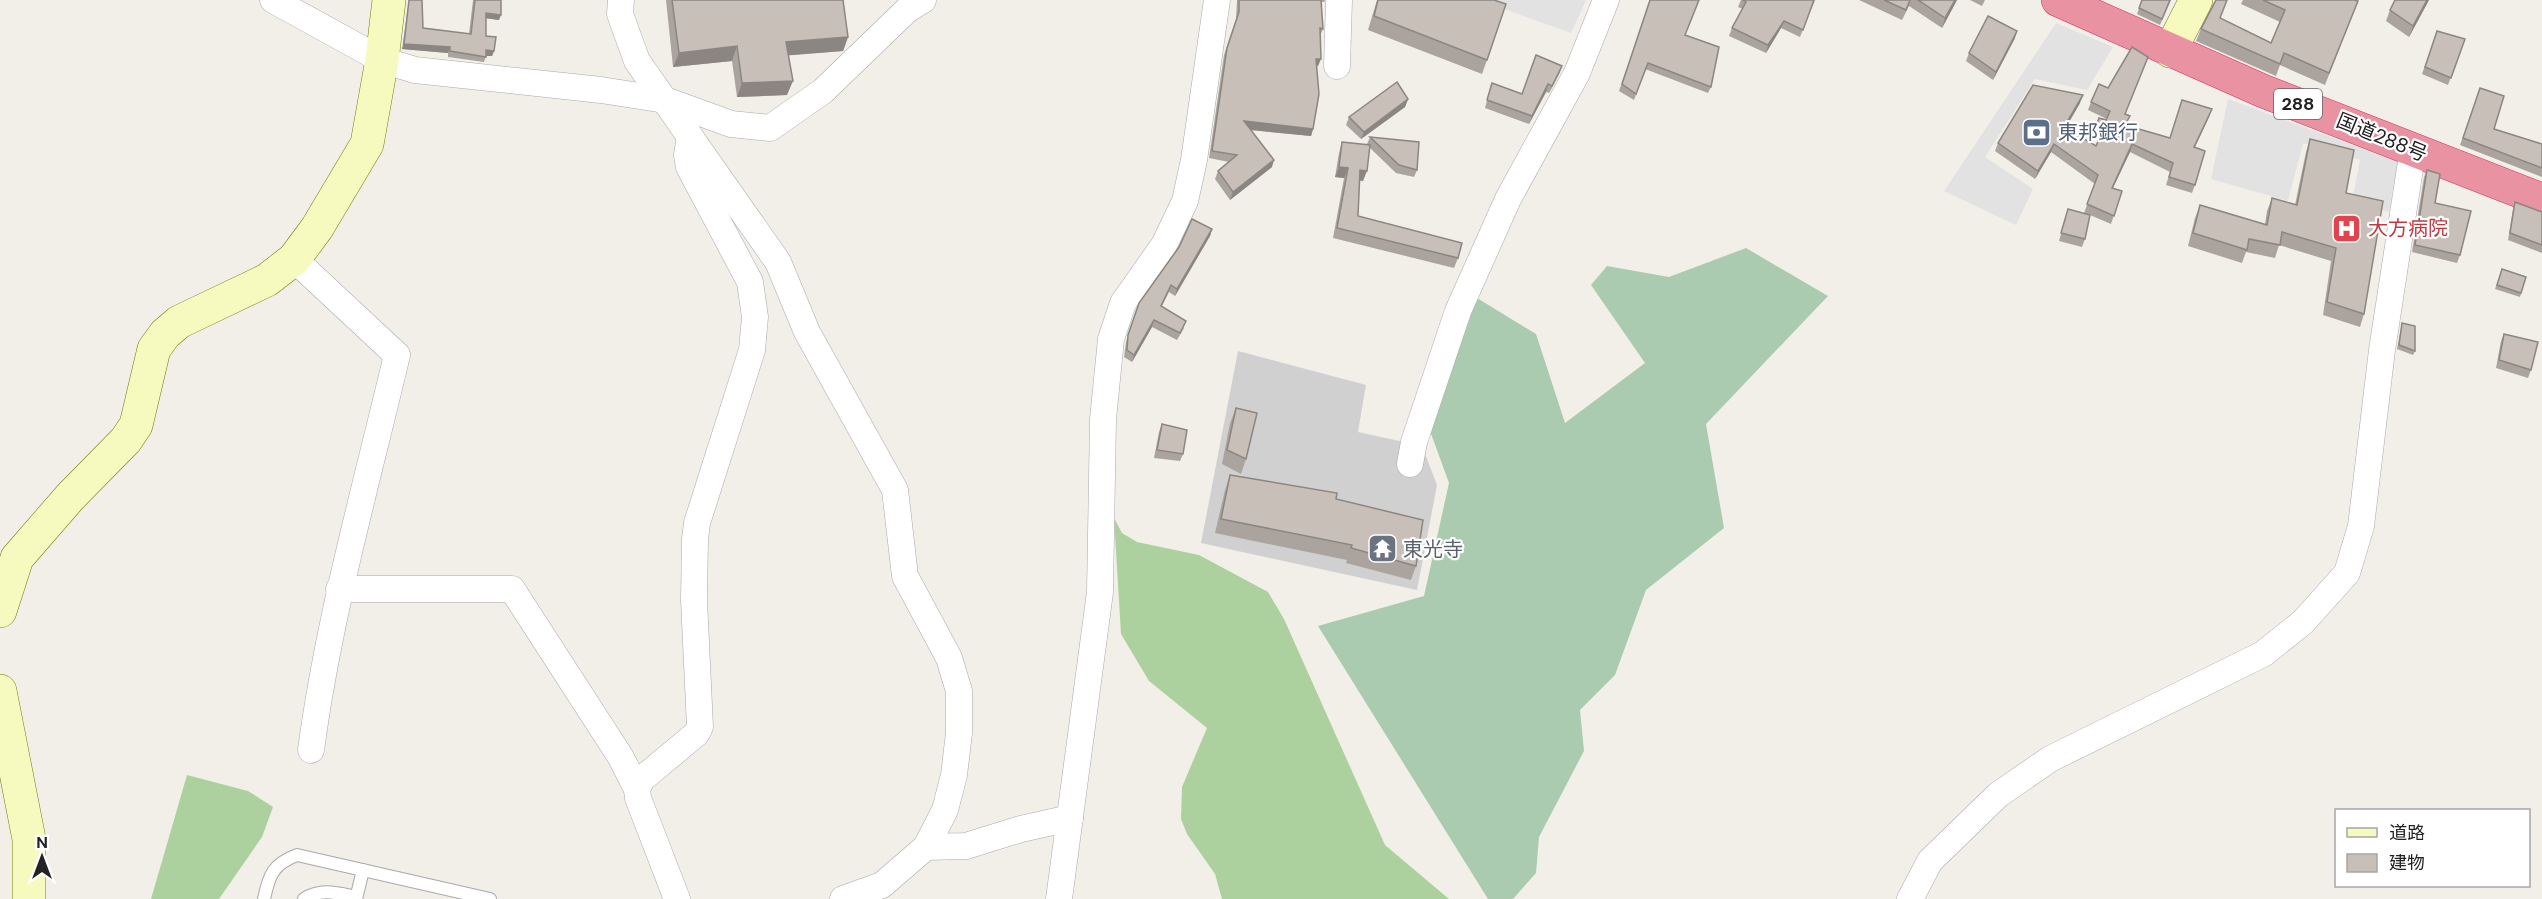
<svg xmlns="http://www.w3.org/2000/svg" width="2542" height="899" font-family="'DM Sans','Noto Sans JP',sans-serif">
	<rect width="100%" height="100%" fill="#f2efe9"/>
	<path fill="#d0d0d0" d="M1238,351l128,34 -8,47 64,14 15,39 -20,105 -216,-47z"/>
	<g fill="#add19e">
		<path d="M1114,518l8,15 15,9 62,13 69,37 16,27 101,226 64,54h-227l-7,-25 -28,-40 -6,-15 1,-32 25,-59 -58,-47 -28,-47z"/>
		<path d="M187,775l61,16 25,16 -11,30 -43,62h-68z"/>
	</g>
	<path fill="#aacbaf" d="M1746,248l82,48 -122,128 18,104 -78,62 -31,85 -35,35 4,41 -45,86 -3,36 -23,26h-25l-170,-273 106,-30 25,-113 -19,-52 47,-133 59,36 29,89 80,-60 -54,-78 16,-19 62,11z"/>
	<g fill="#e2e2e2">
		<path d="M1479,0h107l-15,33z"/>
		<path d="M2056,23l57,24 -26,43 -52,-11 -50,78 48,32 -17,36 -72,-34z"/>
		<path d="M2228,99l170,63 -9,50 -37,-11 8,-41 -57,-17 -15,58 -77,-22z"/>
	</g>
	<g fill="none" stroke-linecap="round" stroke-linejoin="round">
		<defs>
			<g id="lane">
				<path d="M264,899c5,-24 9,-35 33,-44l193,44"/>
				<path d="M304,899c17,-11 33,-6 52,-2"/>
				<path d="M356,899l7,-29"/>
			</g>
			<g id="street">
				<path d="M273,0l109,60 33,10 186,20 64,10 66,24 39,4 53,-37 84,-81 16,-10"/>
				<path d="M621,0l-1,14 17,47 141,201 29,70 88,158 10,86 44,82 10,33v42l-5,42 -9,35 -19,37"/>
				<path d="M1337,66l2,-66"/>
				<path d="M294,259l103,96c-31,131 -68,261 -86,395"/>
				<path d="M1410,464l4,-22 44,-131 50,-112 69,-126 29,-73"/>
				<path d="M339,589h173l108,167 17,33"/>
				<path d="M677,899l-39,-101 -1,-9 5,-10 54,-45 4,-7 -6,-127 1,-61 2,-16 55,-173 3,-33 -5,-35 -61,-115 -2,-12 3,-19"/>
				<path d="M843,899l39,-14 44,-38 40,-1 55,-17 49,-11"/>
				<path d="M1059,899l41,-307 3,-173 8,-80 12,-36 41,-58 21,-44 9,-41 23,-160"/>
				<path d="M1910,899l20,-38 68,-66 52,-36 213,-105 40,-32 44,-49 14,-47 21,-176 31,-201"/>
			</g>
			<g id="secondary">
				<path d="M2170,51l26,-51"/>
				<path d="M0,611l17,-53 53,-61 56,-57 10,-15 18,-76 11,-15 14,-12 88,-42 27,-21 23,-31 50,-84 15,-84 7,-60"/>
				<path d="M0,691l29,148v60"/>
			</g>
			<path id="highway" d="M2058,0l205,91 279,109"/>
		</defs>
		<use href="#lane" stroke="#a9a9a9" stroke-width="14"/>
		<use href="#street" stroke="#a9a9a9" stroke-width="27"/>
		<use href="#secondary" stroke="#707d05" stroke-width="34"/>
		<use href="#highway" stroke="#dc2a67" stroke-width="34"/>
		<use href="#lane" stroke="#fff" stroke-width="12"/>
		<use href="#street" stroke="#fff" stroke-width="26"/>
		<use href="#secondary" stroke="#f7fabf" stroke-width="33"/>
		<use href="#highway" stroke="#e892a2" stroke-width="33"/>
	</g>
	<g fill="#aba49e">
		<path d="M409,0h13l1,28 46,6 4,-34h28l-2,20 -13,-2v18l8,15 -2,5h-6l-2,6 -36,-5v-4l-46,-4z"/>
		<path d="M666,0h177l5,37 -5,14 -55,4 -1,40 -50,2 -5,-36 -59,6z"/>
		<path d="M1237,0h88l-1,2h-3l2,27 -3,7 -2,30h-2l-3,63 -2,7 -61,-6 22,37 -42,33 -15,-21 3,-8 11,-9 -20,-4 15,-103 12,-36z"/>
		<path d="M1377,0h117l-7,60 -5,14 -114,-44z"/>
		<path d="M1650,0l35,35 26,52 -3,6 -63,-24 -11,31 -15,-9z"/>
		<path d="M1741,0h74l-15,37 -19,-9 -15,25 -37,-17 3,-8 11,-19 -5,-2z"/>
		<path d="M1859,0h98l-15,28 -33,-22 -7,14z"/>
		<path d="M1970,0h15l-3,6z"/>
		<path d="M2142,0h29l-11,25 -23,-11z"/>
		<path d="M2243,0h111l4,1 -33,84 -45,-20 -4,11 -80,-35 5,-12 19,-11 51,25 9,-21 -39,-18z"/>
		<path d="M2395,0h34l-20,37 -23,-16 4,-11z"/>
		<path d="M2437,31l28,8 -17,46 -26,-11z"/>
		<path d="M2015,38l-22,42 -27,-19 3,-8z"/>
		<path d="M1562,66l-3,8 -10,19 -3,-1 -17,32 -44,-16 7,-25 30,11z"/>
		<path d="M2480,88l14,41 48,15v33l-82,-32z"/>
		<path d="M1408,99l-3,8 -44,32 -15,-14 3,-8z"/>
		<path d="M2091,102l34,12 1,11 43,13 40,-21 -14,30v38l-3,8 -26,-8 4,-13 -40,-20 -17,36 9,3 -11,33 -21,-9 -5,24 -3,8 -23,-6 9,-32 22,6 -6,-2 11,-29 -44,-32 -16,27 -40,-28 3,-8 82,-40 -14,25 30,18 4,-8 -7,-4 6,-16 8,1 -19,-9z"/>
		<path d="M1370,137l47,33 -3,7 -18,-4 -27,-26 -6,34 -4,-1 -1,36 100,42 -4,10 -121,-30 11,-60 -9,-1 4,-24 3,-11 26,3 -1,-1z"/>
		<path d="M2310,139l36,54 18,121 -4,13 -37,-12 8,-54 -52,-16 -4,13 -29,-6 -4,11 -54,-17 7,-28 5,-13 65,19 2,-13 5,-13 23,7 11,-53z"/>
		<path d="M2427,170l8,33 25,52 -3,8 -45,-11 12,-75z"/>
		<path d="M2515,202l27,10v41l-34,-13 5,-31z"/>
		<path d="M1212,229l-2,7 -35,60 -6,-4 -7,14 22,22 -7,12 -25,-13 -20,35 -8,-5 2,-15 13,-39z"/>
		<path d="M2502,269l24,8 -6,20 -25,-8z"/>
		<path d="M2402,323l13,28 -2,4 -16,-6z"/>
		<path d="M2504,334l27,36 -3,8 -32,-10 5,-27z"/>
		<path d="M1236,408l10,51 -5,15 -19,-10 8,-41z"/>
		<path d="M1162,424l21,30 -3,7 -26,-3 5,-26z"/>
		<path d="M1230,475l106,24 80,67 -5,14 -65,-17 1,-3 -132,-27 10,-43z"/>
	</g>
	<g fill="#8b8681">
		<path d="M1955,0h2l-1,2 -14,26 3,-10z"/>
		<path d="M2427,0h2l-20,37 4,-11z"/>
		<path d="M486,13l15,2 -2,5 -15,-2z"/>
		<path d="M1784,21l-3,7 -15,25 2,-8z"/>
		<path d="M2017,31l-2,7 -22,42 3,-8z"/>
		<path d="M848,37l-5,14 -62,5 5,-14z"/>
		<path d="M404,44l46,3 -2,6 -46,-4z"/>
		<path d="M737,46l-5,15 -59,6 6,-14z"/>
		<path d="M486,50l8,1 -2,5h-8z"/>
		<path d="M1316,59h5l-3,7h-5z"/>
		<path d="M1562,66l-3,8 -10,19 3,-7z"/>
		<path d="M793,81l-6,14 -50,2 5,-14z"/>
		<path d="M1548,84l-2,8 -17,32 3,-8z"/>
		<path d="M2083,95l-3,8 -19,32 3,-8z"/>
		<path d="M1408,99l-3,8 -44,32 3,-7z"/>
		<path d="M2212,109l-3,8 -18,38 3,-8z"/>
		<path d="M1244,121l69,8 -2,7 -70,-7z"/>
		<path d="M2054,144l-3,8 -16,27 3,-8z"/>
		<path d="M2132,144l-2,8 -21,44 3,-8z"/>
		<path d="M1274,160l-2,7 -42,33 3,-8z"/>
		<path d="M1339,167l9,1 -4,10 -9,-1z"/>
		<path d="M1360,170l7,1 -4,10 -7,-1z"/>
		<path d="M1212,229l-2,7 -35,60 2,-7z"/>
		<path d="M1154,320l-2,7 -20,35 2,-7z"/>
	</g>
	<g fill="#c7bfb8" stroke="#8b8681" stroke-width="1.5">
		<path d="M409,0h13l1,28 48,6 4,-34h26v15l-15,-2v23l10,1 -2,14 -8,-1v7l-36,-6v-4l-46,-3z"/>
		<path d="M672,0h171l5,37 -62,5 7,39 -51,2 -5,-37 -58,7z"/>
		<path d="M1239,0h82l2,29 -3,-1 1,31h-5l3,35 -6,35 -69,-8 30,39 -41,32 -15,-21 19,-16 -25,-4 15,-103 12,-36z"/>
		<path d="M1378,0h116l12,4 -19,56 -113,-44z"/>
		<path d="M1650,0h49l-14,35 34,12 -8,40 -63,-24 -12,31 -14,-10z"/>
		<path d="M1743,0h71l-11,30 -19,-9 -16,24 -36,-17 14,-26z"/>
		<path d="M1884,0h26l-4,10z"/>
		<path d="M1918,0h37l-10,18z"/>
		<path d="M2142,0h28l-8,19 -23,-11z"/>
		<path d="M2216,0h11l-7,18 51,25 14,-33 -22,-10h91l4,1 -29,72 -45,-20 -4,11 -79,-35z"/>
		<path d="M2395,0h32l-14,26 -23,-16z"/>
		<path d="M1988,16l29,15 -21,41 -27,-19z"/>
		<path d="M2437,31l28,8 -14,39 -26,-11z"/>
		<path d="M2132,47l16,10 -23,57 5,2 -5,9 45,13 12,-38 30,9 -18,38 11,4 -10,34 -26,-8 4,-14 -41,-19 -20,44 10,3 -8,25 -27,-12 11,-29 -44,-31 -16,27 -40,-28 35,-58 50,10 -19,32 32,19 7,-16 -7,-4 3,-8 7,2 4,-9 -19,-9 8,-18 9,4z"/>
		<path d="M1536,55l26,11 -10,20 -4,-2 -16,32 -45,-16 5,-17 30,11z"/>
		<path d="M1397,82l11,17 -44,33 -15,-15z"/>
		<path d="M2480,88l24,8 -10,33 48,15v24l-79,-30z"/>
		<path d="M1370,137l49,5 -2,28 -18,-5z"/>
		<path d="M2310,139l44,11 -8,43 37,8 -19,113 -37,-12 9,-54 -54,-16 -2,13 -31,-6 -2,11 -54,-17 7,-28 67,20 5,-27 25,7z"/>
		<path d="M1342,142l28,3 -3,26 -7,-1 -2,46 104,27 -4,15 -121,-30 11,-60 -9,-1z"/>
		<path d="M2427,170l13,4 -5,29 36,8 -11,44 -45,-10z"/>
		<path d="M2515,202l27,10v33l-32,-12z"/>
		<path d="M2068,209l22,6 -5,24 -24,-6z"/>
		<path d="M1192,219l20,10 -35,60 -6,-4 -10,21 25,15 -6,12 -26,-13 -20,35 -7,-5 1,-15 11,-32 40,-56z"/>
		<path d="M2502,269l24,8 -5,16 -24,-8z"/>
		<path d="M2402,323l13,3v25l-16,-6z"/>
		<path d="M2504,334l34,8 -7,28 -32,-10z"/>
		<path d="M1236,408l21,5 -11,46 -19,-9z"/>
		<path d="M1162,424l25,6 -4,24 -26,-4z"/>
		<path d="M1230,475l107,18 -1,6 87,21 -7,46 -65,-18 1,-3 -131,-26z"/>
	</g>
	<defs>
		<symbol id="bank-square" viewBox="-11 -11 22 22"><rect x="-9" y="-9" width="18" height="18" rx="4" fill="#5c6f8a" stroke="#fff"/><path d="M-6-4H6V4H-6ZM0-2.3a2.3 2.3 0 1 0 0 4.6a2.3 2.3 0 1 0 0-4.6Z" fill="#fff"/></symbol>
		<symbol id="hospital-square" viewBox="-11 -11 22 22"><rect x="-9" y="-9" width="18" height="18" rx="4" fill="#e0444e" stroke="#fff"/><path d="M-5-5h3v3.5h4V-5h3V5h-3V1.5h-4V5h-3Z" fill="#fff"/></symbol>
		<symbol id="temple-square" viewBox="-11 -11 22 22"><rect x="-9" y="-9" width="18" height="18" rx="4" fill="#6b7280" stroke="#fff"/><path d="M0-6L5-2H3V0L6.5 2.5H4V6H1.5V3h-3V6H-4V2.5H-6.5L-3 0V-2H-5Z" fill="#fff"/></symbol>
	</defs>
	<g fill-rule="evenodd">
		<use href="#bank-square" x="2020" y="116" width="33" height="33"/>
		<use href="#hospital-square" x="2330" y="212" width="33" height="33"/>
		<use href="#temple-square" x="1366" y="532" width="33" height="33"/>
	</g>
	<g text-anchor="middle" stroke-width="4.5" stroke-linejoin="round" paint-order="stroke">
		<rect fill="#fff" stroke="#646464" stroke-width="1.5" x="2274" y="89" width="48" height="30" rx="4.5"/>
		<g font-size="18" font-weight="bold" fill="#222">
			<text x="2298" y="110">288</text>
		</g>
		<g font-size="20" fill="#4e5e75" stroke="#fff" text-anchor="start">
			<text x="2058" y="139">東邦銀行</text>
		</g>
		<g font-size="20" fill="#222" stroke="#fff">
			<text transform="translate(2382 137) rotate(22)" y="7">国道288号</text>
		</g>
		<g font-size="20" fill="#be3a42" stroke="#fff" text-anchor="start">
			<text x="2368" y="235">大方病院</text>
		</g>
		<g font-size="20" fill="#5b616d" stroke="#fff" text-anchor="start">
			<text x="1403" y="556">東光寺</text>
		</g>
	</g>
	<rect x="2335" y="809" width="195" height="78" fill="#ffffff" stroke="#a7a7a7" stroke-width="1.5"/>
	<rect x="2347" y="828" width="30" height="9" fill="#f7fabf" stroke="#a7a7a7" stroke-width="1.5"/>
	<text x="2389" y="839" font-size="18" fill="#222222">道路</text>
	<rect x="2347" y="854" width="30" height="18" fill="#c7bfb8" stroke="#a7a7a7" stroke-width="1.5"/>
	<text x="2389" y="869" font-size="18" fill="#222222">建物</text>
	<g transform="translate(42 857)" stroke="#ffffff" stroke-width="4.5" paint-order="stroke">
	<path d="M0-4.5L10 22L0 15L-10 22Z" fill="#222222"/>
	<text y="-9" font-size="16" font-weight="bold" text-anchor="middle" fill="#222222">N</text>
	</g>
</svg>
